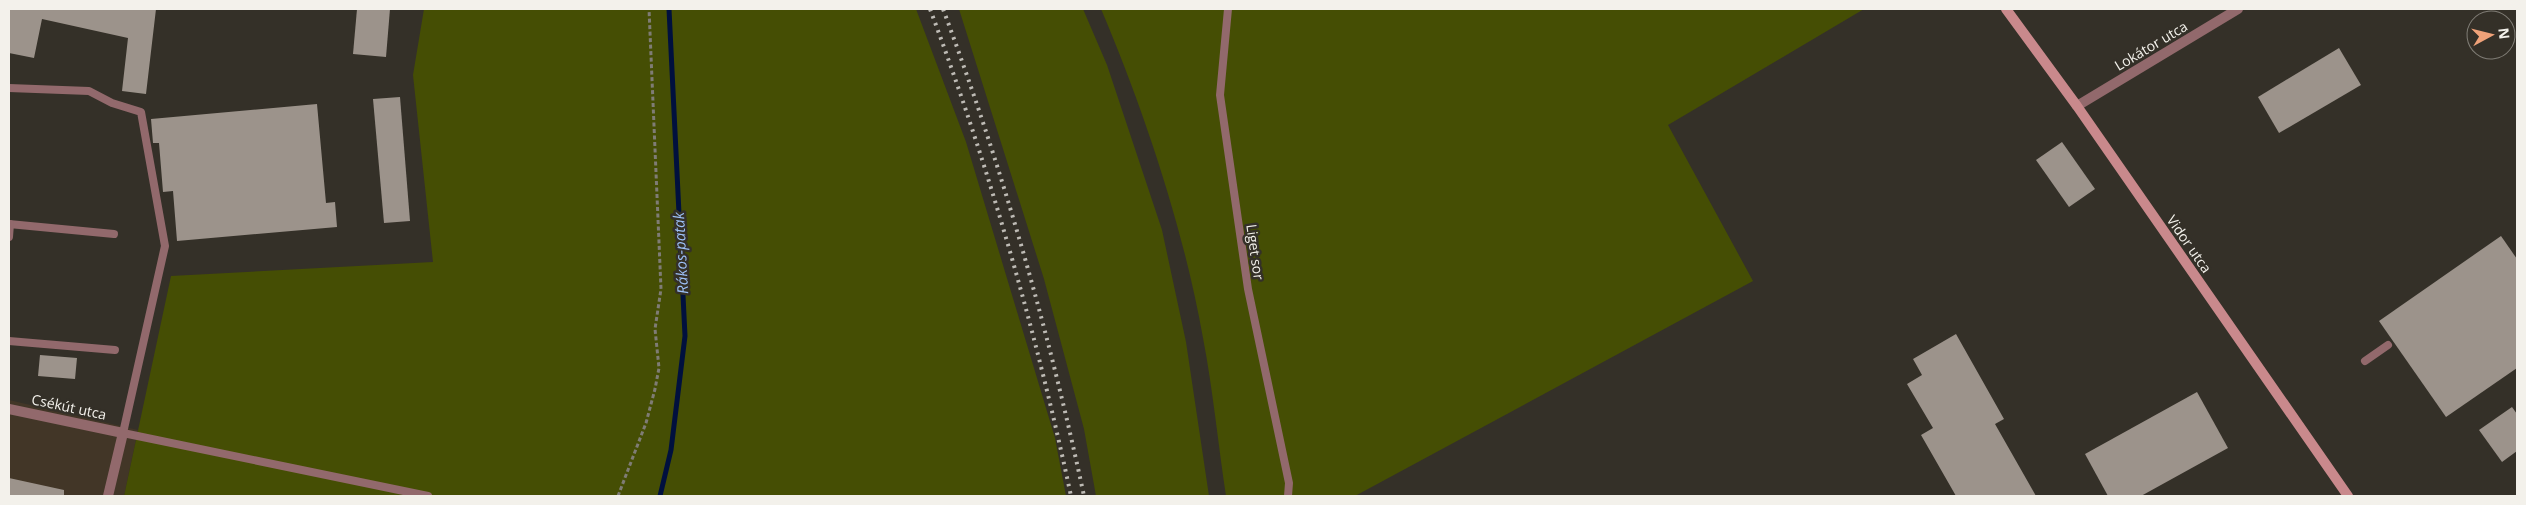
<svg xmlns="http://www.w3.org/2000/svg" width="2526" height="505" font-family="'Open Sans',sans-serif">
	<rect width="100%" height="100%" fill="#343028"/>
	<path fill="#423627" d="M9,400l129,30 -14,66h-115z"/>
	<g fill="#454e04">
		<path d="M424,9h492l50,133 89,296 11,58h-942l47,-220 262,-14 -20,-187z"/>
		<path d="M959,9h124l24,56 55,165 24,112 23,154h-113l-12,-67 -40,-150z"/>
		<path d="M1101,9h763l-196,116 85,156 -398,215h-129c-8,-52 -13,-106 -23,-158 -19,-108 -59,-228 -102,-329z"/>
	</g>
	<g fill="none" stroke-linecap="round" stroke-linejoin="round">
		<path stroke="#00103e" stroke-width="5" d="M660,496l11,-46 14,-114 -16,-327"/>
	</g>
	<g fill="#9c938b">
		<path d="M9,9h147l-10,85 -24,-3 6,-53 -86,-19 -8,39 -25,-5z"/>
		<path d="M357,9h33l-4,48 -33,-3z"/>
		<path d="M2339,48l22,37 -82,48 -21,-36z"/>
		<path d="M400,97l10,124 -26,2 -11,-124z"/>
		<path d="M317,104l9,99 9,-1 2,25 -160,14 -4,-50 -10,1 -4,-49h-6l-2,-24z"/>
		<path d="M2062,142l33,47 -26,18 -33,-47z"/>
		<path d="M2501,236l16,23v109l-71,49 -67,-96z"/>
		<path d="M1956,334l48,85 -9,5 41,72h-80l-35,-61 12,-7 -26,-44 15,-9 -9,-16z"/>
		<path d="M40,355l37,3 -2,21 -37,-3z"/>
		<path d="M2197,392l31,56 -87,48h-33l-23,-42z"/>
		<path d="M2512,407l5,7v37l-15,11 -23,-32z"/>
		<path d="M9,478l55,12v6h-55z"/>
	</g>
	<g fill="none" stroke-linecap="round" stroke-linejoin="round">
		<path stroke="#7f7c75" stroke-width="3" stroke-dasharray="4 2.5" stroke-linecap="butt" d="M618,496l28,-73 9,-34 4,-21 -4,-39 6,-40 -12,-280"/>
		<g stroke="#92696c" stroke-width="8">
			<path d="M1228,9l-8,86 28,194 41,194 -1,13"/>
			<path d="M9,88l80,3 23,12 29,9 24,134 -42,187 305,63"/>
			<path d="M9,224l105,10"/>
			<path d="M9,237l1,-13"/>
			<path d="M9,341l106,9"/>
			<path d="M2365,361l23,-16"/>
		</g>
		<g stroke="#92696c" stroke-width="10">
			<path d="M2077,106l161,-97"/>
			<path d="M9,409l114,24 -15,63"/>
		</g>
		<path stroke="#c9898c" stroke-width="10" d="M2006,9l71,97 271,390"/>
		<g stroke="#bebbb5" stroke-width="4" stroke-dasharray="2.5 5" stroke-linecap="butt">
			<path d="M930,9c59,158 106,322 141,487"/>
			<path d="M943,9c59,158 106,322 141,487"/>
		</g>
	</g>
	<g text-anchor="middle" stroke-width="5" stroke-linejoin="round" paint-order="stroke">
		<g font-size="14" fill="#f3f1eb" stroke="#343028">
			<text transform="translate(2151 46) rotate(-31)" y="5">Lokátor utca</text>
			<text transform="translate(2189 244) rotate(55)" y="5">Vidor utca</text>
			<text transform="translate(1255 252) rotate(82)" y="5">Liget sor</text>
			<text transform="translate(69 407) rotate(12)" y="5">Csékút utca</text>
		</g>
		<g font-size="15" font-style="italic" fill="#9dc1f8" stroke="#343028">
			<text transform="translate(681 253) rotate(-93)" y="5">Rákos-patak</text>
		</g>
	</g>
	<rect width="2526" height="505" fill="none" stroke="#f3f1eb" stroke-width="20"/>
	<g transform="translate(2491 35) rotate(83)"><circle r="24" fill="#343028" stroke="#807d76"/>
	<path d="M0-4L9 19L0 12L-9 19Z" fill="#f0a279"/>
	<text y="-8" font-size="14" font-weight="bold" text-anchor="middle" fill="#f3f1eb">N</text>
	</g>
</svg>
